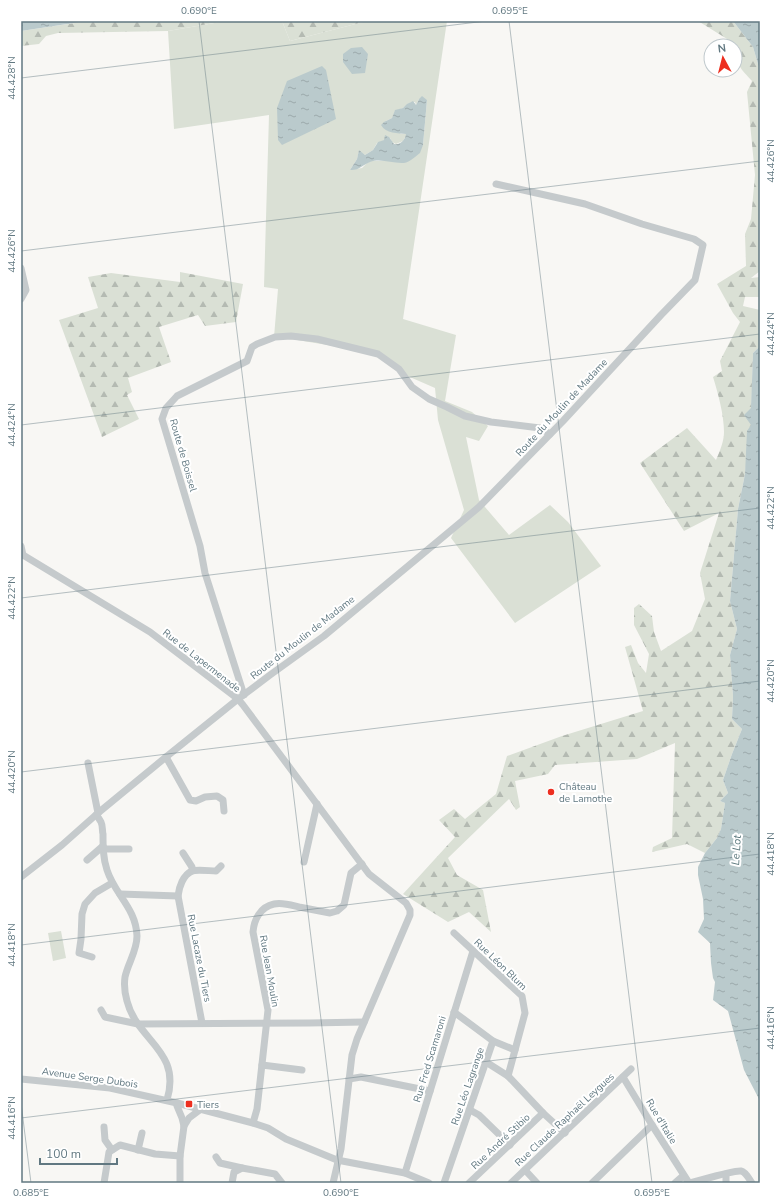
<svg xmlns="http://www.w3.org/2000/svg" width="781" height="1204" font-family="'Nunito Sans',sans-serif">
	<defs>
		<pattern id="forest-firs" width="22" height="20" patternUnits="userSpaceOnUse"><rect width="22" height="20" fill="#dae0d5"/><path d="M5 1l3.5 6h-7zM16 11l3.5 6h-7z" fill="#b4bab2"/></pattern>
		<pattern id="water-ripples" width="26" height="14" patternUnits="userSpaceOnUse"><rect width="26" height="14" fill="#bacacc"/><path d="M2 4q2-2 4 0t4 0M15 11q2-2 4 0t4 0" fill="none" stroke="#9ba9ab"/></pattern>
	</defs>
	<rect width="100%" height="100%" fill="#f8f7f4"/>
	<g fill="#dae0d5" fill-rule="evenodd">
		<path d="M226,21h56l8,20 77,-20h80l-44,298 53,16 -11,66 27,11 16,14 -9,15 -13,-4 13,63 30,35 41,-30 18,17 33,44 -86,57 -64,-85 13,-28 -26,-90 -3,-32 -32,-14 -21,-20 -85,-14 -23,-3 4,-48 -14,-2 5,-172 -95,14 -6,-98zM419,99l8,1 -4,45 -34,16h-18l-4,2 -5,5 -12,2 7,-11 2,-8 6,4 8,-5 4,-7 13,-5 2,4 4,2 7,-3 4,-7h-6l-15,-13 6,-3 3,-7 8,-3 8,-6h4l1,3z"/>
		<path d="M61,931l5,27 -13,3 -5,-28z"/>
	</g>
	<g fill="url(#forest-firs)">
		<path d="M88,21h138l-58,10 -110,2 -12,3 -7,8 -18,2v-15z"/>
		<path d="M282,21h85l-77,20z"/>
		<path d="M698,21h35l20,26 7,24v200l-9,7 9,-1v20h-15l-2,9 17,4v36l-7,7 -2,72 -6,49 -7,35 -8,92 7,28 -7,26 3,41 -1,23 10,10 -10,25 -9,26 5,13 -8,8 5,2 -4,26 -4,9 -12,15 -18,-9 -35,8 1,-5 19,-9 3,-95 -38,16 -82,6 -7,9 -33,7 5,26 -4,3 -7,-11 -61,59 9,17 26,15 8,42 -22,-20 -21,10 -45,-28 52,-57 -16,-17 15,-11 11,10 31,-25 11,-38 55,-20 81,-25 -18,-64 6,-2 7,18 8,10 3,-19 -15,-29v-17l5,-4 13,12 2,16 7,19 31,-20 13,-32 -5,-26 19,-60 -35,18 -44,-68 47,-35 29,32c4,-9 8,-19 8,-28 0,-17 -6,-39 -11,-55l9,-6 -2,-10 20,-39 -7,-9 -16,-29 29,-18 -1,-32 6,-15 4,-44 -8,-83 5,-11c-11,-12 -17,-17 -17,-35h-2l-1,-4z"/>
		<path d="M180,272l63,12 -7,38 -31,4 -7,-11 -39,12 12,35 -43,16 4,14 -5,3 12,24 -37,18 -43,-117 39,-12 -10,-31 23,-4 69,9z"/>
	</g>
	<g fill="url(#water-ripples)">
		<path d="M21,21h66l-66,10z"/>
		<path d="M733,21h27v50l-7,-24z"/>
		<path d="M362,47l6,7 -3,19 -13,1 -9,-12v-8l8,-6z"/>
		<path d="M322,66l4,4 10,49 -54,26 -4,-5 -1,-32 10,-27z"/>
		<path d="M422,96l5,4 -4,45 -3,8c-4,3 -10,9 -16,10 -11,1 -23,-5 -34,-1 -8,3 -11,9 -20,8l7,-11 2,-9 6,5 8,-5 5,-8 6,-2 1,-5 4,2 5,7c7,1 11,-4 12,-10 -8,-1 -20,0 -25,-9l3,-3 8,-4 3,-8 8,-2 4,-4 6,-3 3,4 3,-6z"/>
		<path d="M760,346v755l-16,-31 -16,-59 -15,-11 2,-18 -2,-4 -2,-15 -1,-20 -12,-11 6,-13 -1,-20 -5,-24v-8l7,-14 12,-15 4,-9 4,-26 -5,-2 8,-8 -5,-13 9,-26 10,-25 -10,-10 1,-23 -3,-41 7,-26 -7,-28 8,-92 7,-35 2,-43 4,-6 -7,-10 7,-7 2,-55z"/>
	</g>
	<g fill="none" stroke-linecap="round" stroke-linejoin="round">
		<g stroke="#c5cacc" stroke-width="7">
			<path d="M21,268l5,22 -5,9"/>
			<path d="M21,546l2,9"/>
			<path d="M23,555l127,77 88,67 5,6 126,169 37,29 4,7v5l-53,124 -5,16 -11,94 -8,34"/>
			<path d="M244,695l-39,-122 -5,-27 -38,-127 4,-11 11,-12 70,-35 5,-14 5,-3 18,-7 16,-1 26,3 61,15 21,15 13,18 17,12 18,8 18,9 26,6 49,6 10,6"/>
			<path d="M166,757l24,43 6,1 9,-4 12,-1 6,4 1,11"/>
			<path d="M88,763l10,50"/>
			<path d="M96,815c2,2 4,5 5,7 2,4 1,9 2,12 0,13 0,24 4,36 8,25 29,38 30,66 0,15 -9,27 -12,41 -1,7 0,17 2,24 10,40 55,49 40,99"/>
			<path d="M103,849h26"/>
			<path d="M183,853l9,14v4"/>
			<path d="M87,860l16,-14"/>
			<path d="M304,862l13,-58"/>
			<path d="M21,877l41,-32 36,-32 68,-56 72,-58 32,-24 54,-39 155,-129 84,-86 98,-106 34,-35 8,-35 -9,-6 -52,-15 -57,-20 -89,-20"/>
			<path d="M120,894l58,2"/>
			<path d="M454,933l68,63 3,17 -17,63 35,37 22,20"/>
			<path d="M92,957l-13,-4 2,-14 1,-25 3,-10 10,-11 17,-10"/>
			<path d="M101,1010l4,7 33,7 171,-1 55,-1"/>
			<path d="M202,1023l-24,-127c1,-9 5,-21 14,-25 5,-2 18,0 24,0l5,-5"/>
			<path d="M493,1041l22,9"/>
			<path d="M486,1062l22,14"/>
			<path d="M262,1065l40,5"/>
			<path d="M623,1077l29,48 37,58"/>
			<path d="M21,1079l89,9 67,15 76,20 15,5 18,11 51,21 68,13 24,10"/>
			<path d="M349,1079l12,-2 69,14"/>
			<path d="M177,1103v3l5,12 2,8 -4,30v27"/>
			<path d="M470,1110l9,5 31,30"/>
			<path d="M253,1123l4,-14 11,-99 -15,-78c1,-12 7,-25 21,-28 8,-2 17,1 25,3 10,2 21,4 31,6l7,-2 7,-6 7,-32 11,-9"/>
			<path d="M184,1126l5,-8 12,-9"/>
			<path d="M104,1127l1,13 7,10"/>
			<path d="M138,1150l4,-17"/>
			<path d="M216,1157l4,6 22,5"/>
			<path d="M525,1170l12,13"/>
			<path d="M405,1173l68,-222"/>
			<path d="M104,1183l5,-31 11,-7 35,9 25,2"/>
			<path d="M232,1183l2,-11 8,-4 33,6 7,9"/>
			<path d="M444,1183l49,-142 -39,-29"/>
			<path d="M469,1183l74,-70"/>
			<path d="M511,1183l120,-114"/>
			<path d="M592,1183l60,-58"/>
			<path d="M675,1183l8,-7"/>
			<path d="M690,1183c9,-2 43,-13 51,-12 5,1 8,8 11,12"/>
			<path d="M726,1183v-9"/>
		</g>
	</g>
	<path fill="none" stroke="#617881" stroke-width="1" stroke-opacity="0.45" d="M199,21l142,1162M509,21l143,1162M21,78l465,-57M21,251l739,-90M21,425l739,-91M21,598l739,-90M21,772l739,-91M21,945l739,-91M21,1103l10,80M21,1118l739,-90"/>
	<g fill="#ed2e1f" stroke="#fff" stroke-width="1.5">
		<circle cx="551" cy="792" r="4"/>
		<rect x="185" y="1100" width="8" height="8" rx="2"/>
	</g>
	<g text-anchor="middle" stroke-width="4" stroke-linejoin="round" paint-order="stroke">
		<g font-size="10" fill="#617881" stroke="#fff">
			<text transform="translate(561 407) rotate(-47)" y="4">Route du Moulin de Madame</text>
			<text transform="translate(184 455) rotate(74)" y="4">Route de Boissel</text>
			<text transform="translate(302 637) rotate(-38)" y="4">Route du Moulin de Madame</text>
			<text transform="translate(202 660) rotate(38)" y="4">Rue de Lapermenade</text>
			<text transform="translate(200 958) rotate(79)" y="4">Rue Lacaze du Tiers</text>
			<text transform="translate(501 964) rotate(44)" y="4">Rue Léon Blum</text>
			<text transform="translate(270 971) rotate(80)" y="4">Rue Jean Moulin</text>
			<text transform="translate(429 1059) rotate(-73)" y="4">Rue Fred Scamaroni</text>
			<text transform="translate(90 1077) rotate(8)" y="4">Avenue Serge Dubois</text>
			<text transform="translate(467 1086) rotate(-71)" y="4">Rue Léo Lagrange</text>
			<text transform="translate(564 1119) rotate(-43)" y="4">Rue Claude Raphaël Leygues</text>
			<text transform="translate(662 1121) rotate(59)" y="4">Rue d'Italie</text>
			<text transform="translate(500 1141) rotate(-43)" y="4">Rue André Stibio</text>
		</g>
		<g font-size="10" fill="#617881" stroke="#fff" text-anchor="start">
			<text x="559" y="790">Château<tspan x="559" dy="12">de Lamothe</tspan></text>
			<text x="197" y="1108">Tiers</text>
		</g>
		<g font-size="11" font-style="italic" fill="#5b787c" stroke="#fff">
			<text transform="translate(736 850) rotate(-86)" y="4">Le Lot</text>
		</g>
	</g>
	<rect width="781" height="1204" fill="none" stroke="#ffffff" stroke-width="44"/>
	<g transform="translate(723 58) rotate(353)"><circle r="19" fill="#ffffff" stroke="#c0c9cd"/>
	<path d="M0-3L7 15L0 10L-7 15Z" fill="#ed2e1f"/>
	<text y="-6" font-size="11" font-weight="bold" text-anchor="middle" fill="#617881">N</text>
	</g>
	<path d="M40 1158v6h77v-6" fill="none" stroke="#617881" stroke-width="2"/>
	<text x="46" y="1158" font-size="12" fill="#617881" stroke="#ffffff" stroke-width="3" paint-order="stroke">100 m</text>
	<rect x="22" y="22" width="737" height="1160" fill="none" stroke="#617881" stroke-width="1.5"/>
	<g font-size="10" text-anchor="middle" fill="#617881">
		<text x="199" y="14">0.690°E</text>
		<text x="510" y="14">0.695°E</text>
		<text transform="translate(11 78) rotate(-90)" y="4">44.428°N</text>
		<text transform="translate(770 161) rotate(-90)" y="4">44.426°N</text>
		<text transform="translate(11 251) rotate(-90)" y="4">44.426°N</text>
		<text transform="translate(770 334) rotate(-90)" y="4">44.424°N</text>
		<text transform="translate(11 425) rotate(-90)" y="4">44.424°N</text>
		<text transform="translate(770 508) rotate(-90)" y="4">44.422°N</text>
		<text transform="translate(11 598) rotate(-90)" y="4">44.422°N</text>
		<text transform="translate(770 681) rotate(-90)" y="4">44.420°N</text>
		<text transform="translate(11 772) rotate(-90)" y="4">44.420°N</text>
		<text transform="translate(770 854) rotate(-90)" y="4">44.418°N</text>
		<text transform="translate(11 945) rotate(-90)" y="4">44.418°N</text>
		<text transform="translate(770 1028) rotate(-90)" y="4">44.416°N</text>
		<text transform="translate(11 1118) rotate(-90)" y="4">44.416°N</text>
		<text x="31" y="1196">0.685°E</text>
		<text x="341" y="1196">0.690°E</text>
		<text x="652" y="1196">0.695°E</text>
	</g>
</svg>
